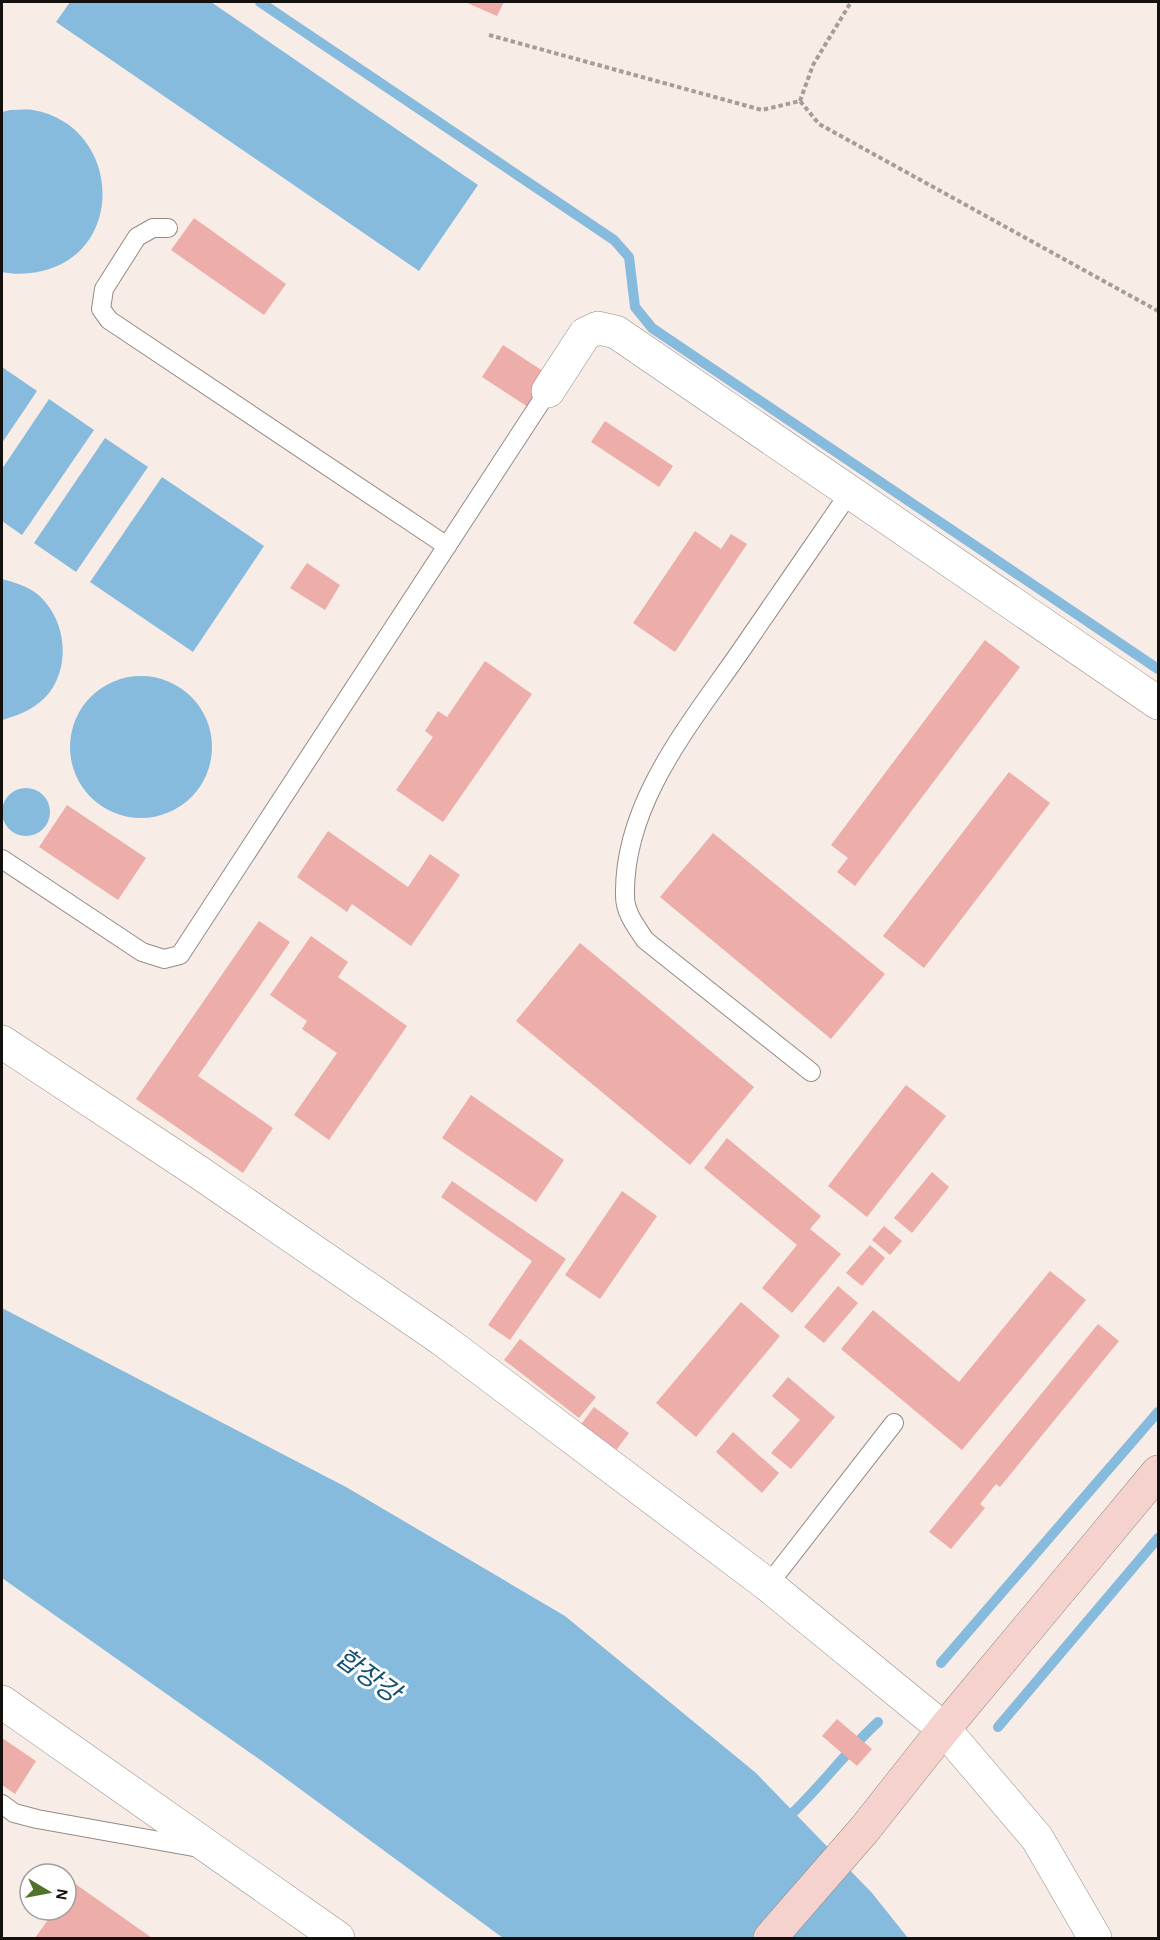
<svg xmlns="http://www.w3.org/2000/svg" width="1160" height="1940" font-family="'Alegreya Sans','Noto Sans KR',sans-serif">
	<rect width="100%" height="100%" fill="#f8ece6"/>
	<g fill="#87bbde">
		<path d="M70,2h141l267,183 -59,86 -363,-249z"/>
		<path d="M10,110c8,0 16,-1 23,0 87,15 95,141 9,161 -13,3 -27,4 -40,1v-160z"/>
		<path d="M2,367l35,24 -35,52z"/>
		<path d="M49,399l45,31 -72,105 -20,-14v-52z"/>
		<path d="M105,438l43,29 -72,105 -42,-29z"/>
		<path d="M162,477l102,69 -71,106 -103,-70z"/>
		<path d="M2,579c12,3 24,7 34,14 29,23 36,70 13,100 -12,15 -29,22 -47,27z"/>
		<circle cx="141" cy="747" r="71"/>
		<circle cx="26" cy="812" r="24"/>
		<path d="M2,1308l344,179 219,129 191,157 116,120 36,45h-405l-237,-174 -264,-186z"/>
	</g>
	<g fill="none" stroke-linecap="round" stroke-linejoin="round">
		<g stroke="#87bbde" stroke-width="10">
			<path d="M260,2l354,238 15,17 6,50 17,21 506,341"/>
			<path d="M941,1663l217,-251"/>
			<path d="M998,1727l160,-189"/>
			<path d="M783,1822c35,-31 61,-69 95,-100"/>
		</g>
	</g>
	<g fill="#edada9">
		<path d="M465,2h39l-7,14z"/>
		<path d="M194,218l92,66 -22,31 -93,-65z"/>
		<path d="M503,345l46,30 -21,32 -46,-30z"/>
		<path d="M605,421l68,45 -14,21 -68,-45z"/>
		<path d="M695,531l26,18 10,-15 16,10 -72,108 -42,-29z"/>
		<path d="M307,563l33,22 -15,25 -35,-22z"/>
		<path d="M985,640l35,27 -165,219 -18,-14 11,-14 -17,-13z"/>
		<path d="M485,661l47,33 -89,128 -47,-32 37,-53 -8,-6 13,-20 9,6z"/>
		<path d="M1009,772l41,31 -126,165 -41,-32z"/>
		<path d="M67,805l79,53 -28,42 -79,-53z"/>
		<path d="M328,831l80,56 22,-33 30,21 -49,71 -59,-42 -5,8 -50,-35z"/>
		<path d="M713,833l172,141 -54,65 -171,-142z"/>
		<path d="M259,921l31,21 -92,134 75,52 -30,45 -107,-74z"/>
		<path d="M311,936l37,26 -10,15 69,49 -78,114 -35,-25 43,-62 -35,-24 5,-8 -37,-26z"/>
		<path d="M580,943l174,144 -64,78 -174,-144z"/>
		<path d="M906,1085l40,31 -79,101 -39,-31z"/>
		<path d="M471,1095l93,65 -28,42 -94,-64z"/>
		<path d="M727,1138l94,78 -11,13 31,25 -49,59 -30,-25 35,-43 -93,-77z"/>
		<path d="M932,1172l17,15 -37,46 -18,-15z"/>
		<path d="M452,1181l114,78 -56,81 -22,-15 44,-64 -91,-64z"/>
		<path d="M622,1191l35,25 -57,83 -35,-24z"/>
		<path d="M884,1226l18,15 -12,14 -18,-15z"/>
		<path d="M870,1245l15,13 -23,28 -16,-13z"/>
		<path d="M1050,1271l36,29 -124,150 -121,-101 32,-39 86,72z"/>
		<path d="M838,1286l20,17 -34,40 -20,-16z"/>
		<path d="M741,1302l39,34 -84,101 -40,-34z"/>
		<path d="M1098,1324l21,17 -119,146 -4,-3 -16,20 5,4 -34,41 -22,-17z"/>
		<path d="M520,1339l76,58 -17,21 -75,-58z"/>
		<path d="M788,1377l47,40 -44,52 -20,-16 29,-33 -28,-24z"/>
		<path d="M594,1407l35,26 -15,20 -35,-26z"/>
		<path d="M733,1432l46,41 -17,20 -46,-41z"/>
		<path d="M837,1719l35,30 -15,17 -35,-30z"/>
		<path d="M2,1738l34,23 -21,33 -13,-9z"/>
		<path d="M74,1883l78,55h-117l20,-28h11v-15z"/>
	</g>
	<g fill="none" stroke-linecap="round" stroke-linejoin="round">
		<defs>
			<g id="lane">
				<path d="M168,228h-15l-16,9 -33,52 -3,20 8,11 338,226"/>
				<path d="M2,859l140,93 22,7 16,-4 368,-564"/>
				<path d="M811,1072l-166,-132c-9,-14 -20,-27 -20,-44 -2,-94 67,-174 117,-247 36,-52 72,-105 108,-157"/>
				<path d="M768,1585l126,-162"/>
				<path d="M2,1804l12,9 23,6 162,29"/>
			</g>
			<g id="street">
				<path d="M548,391l37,-57 13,-6 18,4 542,371"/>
				<path d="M2,1042l195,129 246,169 325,245 176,144 93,109 58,100"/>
				<path d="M2,1702l336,236"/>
			</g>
			<path id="secondary" d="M770,1938l94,-108 80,-101 214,-257"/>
		</defs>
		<use href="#lane" stroke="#958b85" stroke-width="20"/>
		<use href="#street" stroke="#958b85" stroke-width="34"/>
		<use href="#secondary" stroke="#958b85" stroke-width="34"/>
		<g stroke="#a69d98" stroke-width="4" stroke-dasharray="4.5 3" stroke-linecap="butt">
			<path d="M489,35l273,75 38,-9 19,23 339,187"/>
			<path d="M800,101l13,-36 38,-63"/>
		</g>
		<use href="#lane" stroke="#fff" stroke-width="18"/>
		<use href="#street" stroke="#fff" stroke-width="33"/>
		<use href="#secondary" stroke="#f6d2ce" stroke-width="33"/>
	</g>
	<g text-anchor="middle" stroke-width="6" stroke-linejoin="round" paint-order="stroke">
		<g font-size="26" font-style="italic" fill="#135275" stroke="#fff">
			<text transform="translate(368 1675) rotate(36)" y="9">합장강</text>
		</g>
	</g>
	<rect width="1160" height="1940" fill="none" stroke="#14100e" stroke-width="6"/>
	<g transform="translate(48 1892) rotate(100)"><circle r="28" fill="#ffffff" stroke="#a19f9f" stroke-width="1.5"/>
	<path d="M0-4.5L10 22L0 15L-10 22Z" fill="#50732b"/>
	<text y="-9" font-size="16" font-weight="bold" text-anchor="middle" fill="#14100e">N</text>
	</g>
</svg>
